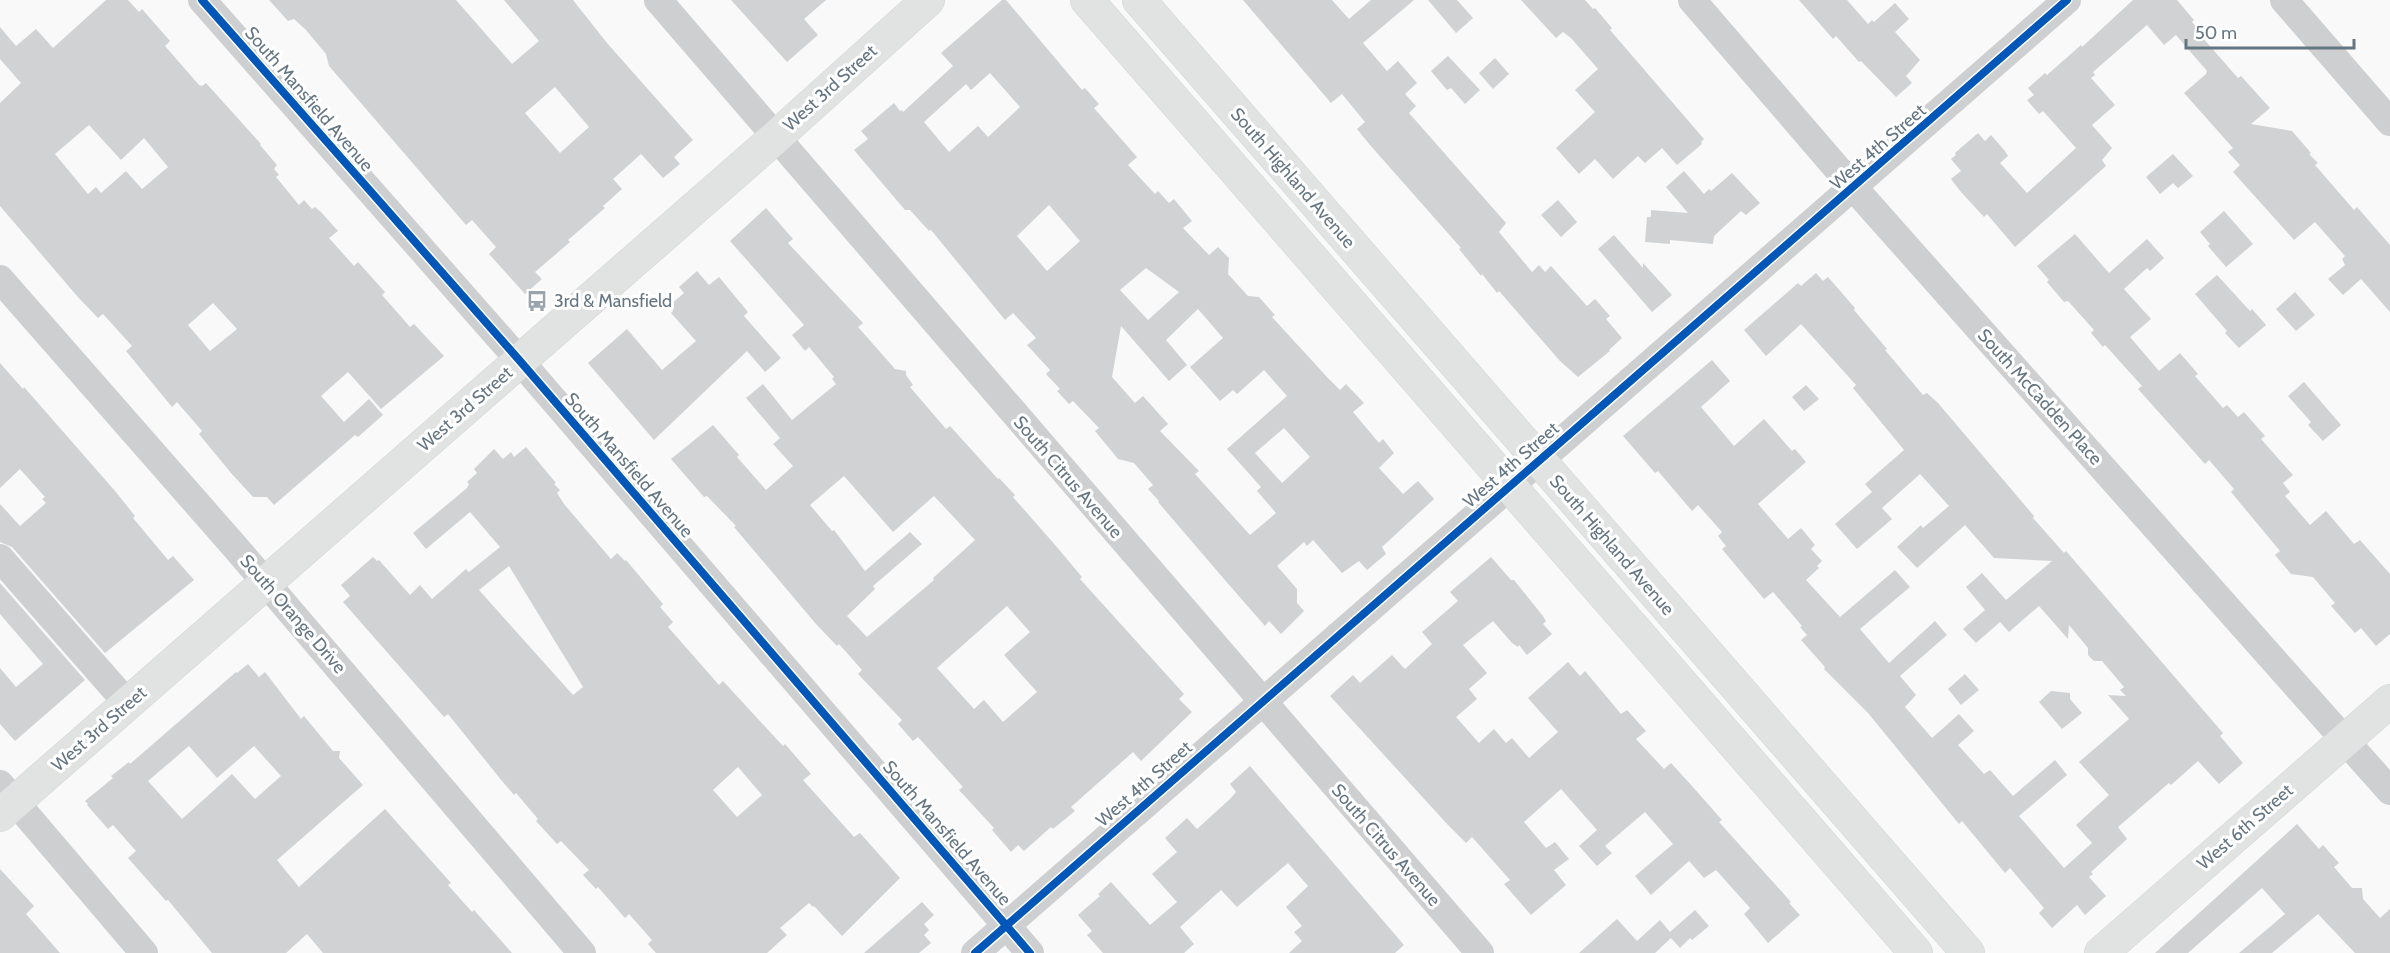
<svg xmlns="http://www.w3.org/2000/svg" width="2390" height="953" font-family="Cabin,sans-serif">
	<rect width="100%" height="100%" fill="#f9f9f9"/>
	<g fill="#d0d2d3" fill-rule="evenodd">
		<path d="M106,0h22l11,12 3,-3 28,32 -5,5 34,39 3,1 4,-3 55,61 -1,1 17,20 -3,4 5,6 -3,2 23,28 5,-5 8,9 3,-2 6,5 17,19 -9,7 25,28 4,-4 27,30 -3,3 28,32 4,-3 30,32 -63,53 -33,-37 -27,24 23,26 25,-23 14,16 -25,22 -3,-2 -81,70 -7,-8h-14l-22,-24 -32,-39 3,-3 -25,-29 -5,5 -46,-56 6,-5 -29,-32 -5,4 -21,-22 -77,-90v-103l21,-20 -21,-24v-32l16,19 20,-17 17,19zM89,125l32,35 23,-22 24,29 -26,22 -16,-18 -25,22 -5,-6 -8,7 -33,-40zM213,303l24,26 -27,22 -22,-26z"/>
		<path d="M269,0h187l56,64 27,-23 -35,-41h69l34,43 86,97 -19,17 6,7 -17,14 -22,-24 -28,25 9,10 -19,17 2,2 -37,32 2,2 -35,30 7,7 -17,15 -36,-40 7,-7 -24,-27 -6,5 -137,-159 -3,-12 -20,-24 -12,-11 -6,2zM555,87l34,40 -29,26 -35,-40z"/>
		<path d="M731,0h95l-22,19 14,16 -31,27z"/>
		<path d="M1002,0h4l76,90 3,-2 14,16 -5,4 43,49 -9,8 27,29 3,-3 11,12 5,-4 18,22 -9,7 26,27 9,-8 11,11 -1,16 20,22 11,1 16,18 -3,2 55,60 13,13 6,-6 18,19 -11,9 26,31 4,-4 11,14 -15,15 24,26 15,-13 16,18 -52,48 4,7 -19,16 -8,-9 -17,12 -29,-33 -6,6 -3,-4 -27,24 20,23v14l7,8 -23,23 -12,-13 -4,5 -41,-47 -66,-77 1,-1 -11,-12 5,-4 -19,-22 -16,-4 -23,-28 4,-3 -26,-27 -4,3 -12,-13 3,-2 -14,-15 4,-4 -23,-25 9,-7 -23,-25 -8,7 -74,-90 -2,1 -19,-21h-5l-51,-60 14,-11 -7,-8 13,-11 20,-17 6,8 2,-1 1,2 50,-46 -12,-13zM990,73l30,34 -32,30 -10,-11 -29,26 -25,-30 42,-38 5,6zM1049,205l31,36 -33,30 -30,-35zM1146,268l33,24 -31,28 -28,-30zM1198,309l25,29 -33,29 30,34 13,-11 4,4 27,-24 23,26 -60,53 34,38 -4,4 19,22 -26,22 -55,-61 4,-3 -39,-40 8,-7 -25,-28 -8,7 -23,-26 9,-51 48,55 18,-16 -21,-25zM1284,428l26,29 -28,26 -27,-30z"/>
		<path d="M1243,0h89l17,19 22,-19h43l-51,43 24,28 11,-10 19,22 -12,11 11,12 -7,7 97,110 -7,9 33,40 7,-7 6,7 6,-6 36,40 8,-7 15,17 -4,3 16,19 -13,12 1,1 -32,26 -18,-16 -61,-70 -2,2 -15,-19 -1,2 -22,-27 2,-1 -91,-103 -13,-16 8,-7 -23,-28 -11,9z"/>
		<path d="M1428,0h29l16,18 -17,15z"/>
		<path d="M1521,0h64l8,9 2,-1 17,20 -2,2 94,109 -3,3 1,2 -25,21 -15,-17 -17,15 -7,-7 -25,23 -18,-20 -16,15 -23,-26 39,-36 -20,-22 23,-21 -27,-31 -8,-6 -7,6z"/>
		<path d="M1799,0h48l21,24 4,-4 2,2 21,-19 14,16 -14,13 25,28 -14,16 6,7 -16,14 -35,-36 -2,1 -23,-26 -3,3z"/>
		<path d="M2133,0h44l17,20 -2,2 11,12 -2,2 37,42 3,-2 29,32 -19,16 41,7 19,22 -2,1 9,9 -3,2 39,45 3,-3 33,38v67l-29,-33 -18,16 -15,-16 17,-14 -3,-6 3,-3 -30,-34 -21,18 -61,-68 7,-7 -12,-13 5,-4 -49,-55 22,-19 1,-3 -31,-36 -12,10 -17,-20 -54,47 2,3 -4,3 24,27 -23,20 20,23 -10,12 4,6 -91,81 -28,-33 -3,3 -23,-25 -10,-13 10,-8 -10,-12 5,-4 -1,-2 23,-20 7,8 6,-6 14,16 3,5 -8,7 27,30 49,-45 -33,-37 -4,3 -12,-14 7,-5 -6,-7 17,-15 2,2 34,-30 1,2z"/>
		<path d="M1448,56l32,34 -15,14 -14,-16 -4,2 -16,-19z"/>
		<path d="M1495,58l14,16 -16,15 -14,-16z"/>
		<path d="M2173,154l20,22 -15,12 -5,-5 -13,11 -14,-17z"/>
		<path d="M1684,171l20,23 5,-5 2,2 21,-18 28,30 -14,12 -5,-4 -27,25 -1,8 -43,-4v4l-25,-2 2,-25h4v-7l37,3 -22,-26z"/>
		<path d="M1558,200l19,22 -16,15 -20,-22z"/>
		<path d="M766,208l27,31 -5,4 75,80 -5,4 37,42 11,2v4l7,10 -3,2 36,42 4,-3 48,53 1,-1 16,17 -2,2 43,49 26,31 -2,2 104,115 -5,5 13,13 -51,49 -8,-9 -62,55 4,4 -22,18 -2,-2 -27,24 -6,-6 -7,7 -19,-22 2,-2 -35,-38 4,-3 -45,-50 -5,4 -15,-17 4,-4 -44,-46 4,-4 -23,-26 -2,2 -21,-22 -82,-97 2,-1 -29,-30 -3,1 -33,-38 42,-34 26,30 -2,2 29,33 27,-24 -20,-22 7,-6 -34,-40 17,-14 29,36 44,-36 -4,-5 2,-2 -25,-30 -4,4 -13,-16 12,-10 -74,-84zM844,476l49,56 41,-36 41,44 -42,38 1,2 -67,57 -20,-21 28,-27 -2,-3 49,-42 -12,-12 -45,39 -31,-41 -2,1 -22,-26zM1007,606l23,26 -26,23 33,37 -34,30 -19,-22 -10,9 -37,-41z"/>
		<path d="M2224,211l29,33 -27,23 -18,-21 2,-2 -10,-12z"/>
		<path d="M2075,234l34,39 38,-34 17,19 -14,13 -3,-3 -23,21 27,30 -21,18 29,34 21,-18 18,21 -3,2 28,32 4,-3 11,12 6,-5 21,24 -4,3 32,36 -10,8 7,9 -5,4 25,29 16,-14 28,33 6,-4 30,34v60l-14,12 -15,-18 -6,5 -24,-27 4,-3 -22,-26 -22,-3 -16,-19 5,-4 -49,-59 3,-3 -25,-29 -4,4 -67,-75 4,-3 -37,-41 -2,2 -12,-14 3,-3 -26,-29 -4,1 -17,-20 2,-2 -12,-14z"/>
		<path d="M1614,235l29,33v-5l29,32 -20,17 -54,-63z"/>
		<path d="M697,271l12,14 10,-8 29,35 -4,4 37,42 -16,14 -18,-21 -93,89 -66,-77 39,-34 35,41 34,-29 -25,-28 2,-2 -3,-6 14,-12 -5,-6z"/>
		<path d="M1816,273l7,8 5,-4 27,31 -1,2 33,39 -2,1 38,45 4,-2 11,10 96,113 -1,2 31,35 2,-2 157,182 -3,3 23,27 -24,21 -21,-23 -27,24 -2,-2 -51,44 9,12 -36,33 2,2 -4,3 17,19 -21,19 -8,-10 -25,23 -13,-15 5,-5 -34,-40 -5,5 -43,-52 -3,3 -91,-111 -44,-44 1,-2 -24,-27 6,-5 -7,-8 2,-1 -29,-34 -9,7 -17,-20 -25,-30 4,-3 -8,-10 4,-4 -24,-27 -6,6 -34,-40 -3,2 -32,-37 89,-76 18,21 -29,26 33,39 30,-27 28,32 3,-2 11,13 -48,42 30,35 13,-11 14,17 -4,4 11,12 -5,5 2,2 -13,12 34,37 55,-47 15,17 -50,42 29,34 46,-42 12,14 -47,41 16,19 -11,12 27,31 27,-24 15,17 -16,14 26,29 6,-4 23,26 42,-36 12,15 -48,41 45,52 28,-25 -16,-18 33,-30 -30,-33 50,-43 -21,-24 18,1 -6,-6 4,-3 -22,-26h-8l-6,-6v-7l-19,-23 -1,14 -29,-33 -30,26 -9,-10 -24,21 -13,-14 22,-19 -19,-23 16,-14 24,27 46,-39 -58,-3 -29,-33 -48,43 -20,-21 24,-22 2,3 26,-22 -29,-32 -38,34 10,11 -35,30 -22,-25 37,-32 -7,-8 39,-34 -51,-62 3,-3 -55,-61 -35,32 -22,-26 54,-47 3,3z"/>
		<path d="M2217,275l33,36 2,-2 14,16 -27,23 -14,-15 2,-2 -32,-37z"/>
		<path d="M2295,292l20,23 -19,16 -20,-22z"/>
		<path d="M0,363l23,26 1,-2 91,104 20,25 -2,2 35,42 5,-4 21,24 -89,73 -93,-106 -12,-5v-38l20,22 26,-23 -4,-4 3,-2 -25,-28 -20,19z"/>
		<path d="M2304,382l37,43 -18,16 -15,-16 3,-3 -23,-26z"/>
		<path d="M1806,385l13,14 -15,12 -12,-14z"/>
		<path d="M526,447l30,36 -2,1 6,6 -3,3 7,11 47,55 6,-6 8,8 1,-1 37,44 -3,3 13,15 -5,5 51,58 4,-4 60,65 2,-2 26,30 -8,6 51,57 6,-4 40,45 -58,58 -28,-30 -1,1 -4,-4 -29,25 7,7 -20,18h-111l-8,-9 4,-4 -23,-26 -4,4 -27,-31 -2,2 -13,-14 6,-5 -28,-29 -4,3 -21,-23 2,-2 -22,-26 -2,2 -12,-14 -54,-67 -4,3 -101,-115 7,-6 -9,-11 32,-28 4,4 2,-1 31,35 10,-10 12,14 34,-30 3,3 31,-25 -30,-35 -44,37 -13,-16 54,-45 2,-4 -2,-2 10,-9 -3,-4 20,-20 9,10 8,-7 3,5zM509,566l74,121 -10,8 -94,-105zM738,767l24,28 -25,22 -24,-27z"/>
		<path d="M1491,557l20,23h3l29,36 3,5 -3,3 9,10 -25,21 -8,-10 -1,2 -6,-4 -19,-22 -30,24 24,28 -18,16 8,10 -21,18 23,26 15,-14 12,14 6,-5 17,20 29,-26 -30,-34 40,-36 12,14 5,-5 36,43 6,-4 19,21 -10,8 28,30 7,-6 21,23 30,34 -3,2 72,80 -2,1 11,12 -32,28 -24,-29 6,-6 -34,-38 -12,8 -15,-17 -38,34 -16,-19 38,-32 -28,-32 -40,34 7,7 -15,13 -18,-20 18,-16 -36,-41 -37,33 22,26 9,-6 14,17 -15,11 12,15 -35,30 -27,-31 6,-4 -38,-43 -6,6 -18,-18 -118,-129 23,-21 7,8 32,-28 13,14 27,-25 -10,-12 36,-31 -8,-9z"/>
		<path d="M0,583l85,97 -70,61 -15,-17v-56l16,19 27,-23 -43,-50z"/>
		<path d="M248,664l11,13 6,-5 36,47 3,-3 29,35h7l-1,7 24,27 -86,75 22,27 86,-78 66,74 -3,2 24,27 2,-2 38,43h-189l-16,-19 -21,19h-74l-44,-53 -2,1 -38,-43 8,-7 -23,-26 -5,4 -21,-24 1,-1 -3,-3 28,-23 -2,-2 18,-14 1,2 106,-92 1,1zM189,746l28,32 37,-32 27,30 -26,23 -23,-25 -50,45 -34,-38z"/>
		<path d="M1965,674l14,16 -18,15 -13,-16z"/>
		<path d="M2051,691l19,2v6l12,14 -20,16 -23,-27z"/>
		<path d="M1250,766l154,179 -9,8h-106l13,-12 -8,-9 8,-6 -16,-19 22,-21 -20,-23 -51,44 -16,-17 -41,37 14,17 -10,9h-81l-16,-18 5,-4 -14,-16 22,-19 -2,-2 13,-12 39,43 27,-23 -25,-28 25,-22 -12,-14 22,-20 10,11 33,-30 6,-7 -6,-8z"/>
		<path d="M2297,824l22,25 4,-4 16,18 -5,4 18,21h10l1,11 17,19 10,-9v44h-35l-37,-39 -46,39h-33l46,-39 -23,-26 -74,65h-33z"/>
		<path d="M0,869l34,37 -8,8 34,39h-60z"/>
		<path d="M922,902l12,13 -10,9 5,6 -5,5 7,8 -12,10h-55z"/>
		<path d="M1695,910l14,16 -17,14 -2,-2 -10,10 -9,-10 -16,15h-76l38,-34 20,22 23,-21 10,12z"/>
	</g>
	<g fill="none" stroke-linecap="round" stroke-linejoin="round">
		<defs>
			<g id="major">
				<path d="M1087,0l829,953"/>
				<path d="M1139,0l829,953"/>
				<path d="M0,815l776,-678 152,-137"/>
				<path d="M2101,953l289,-252"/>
			</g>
		</defs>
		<use href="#major" stroke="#d5d6d7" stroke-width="34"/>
		<g stroke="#cecfd0" stroke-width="28">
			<path d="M202,0l318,361 510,592"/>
			<path d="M658,0l822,953"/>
			<path d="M1692,0l162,188 536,603"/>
			<path d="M2284,0l106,122"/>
			<path d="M0,279l236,269 346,405"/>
			<path d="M0,558l128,146"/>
			<path d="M0,784l144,169"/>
			<path d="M975,953l1092,-953"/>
		</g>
		<use href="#major" stroke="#e1e2e2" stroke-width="33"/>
		<defs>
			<g id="cycleway">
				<path d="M202,0l318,361 510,592"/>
				<path d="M975,953l1092,-953"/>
			</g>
		</defs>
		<use href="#cycleway" stroke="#fff" stroke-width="11"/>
		<use href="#cycleway" stroke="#0057b8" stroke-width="8"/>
	</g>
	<defs>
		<symbol id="bus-bare" viewBox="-9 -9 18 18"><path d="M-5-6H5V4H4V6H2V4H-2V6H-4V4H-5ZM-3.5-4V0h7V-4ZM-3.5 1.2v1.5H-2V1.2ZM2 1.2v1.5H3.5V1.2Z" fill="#99a4ac" stroke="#fff" stroke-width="2.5" paint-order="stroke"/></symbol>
	</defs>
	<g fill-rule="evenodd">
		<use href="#bus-bare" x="522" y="286" width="30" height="30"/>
	</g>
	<g text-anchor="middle" stroke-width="6" stroke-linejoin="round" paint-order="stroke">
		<g font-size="18" fill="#657683" stroke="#fff">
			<text transform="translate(830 88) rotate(-42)" y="6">West 3rd Street</text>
			<text transform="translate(309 99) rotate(49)" y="6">South Mansfield Avenue</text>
			<text transform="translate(1878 147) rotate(-41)" y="6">West 4th Street</text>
			<text transform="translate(1293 178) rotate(49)" y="6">South Highland Avenue</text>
			<text transform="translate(2040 397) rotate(48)" y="6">South McCadden Place</text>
			<text transform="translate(465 409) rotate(-41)" y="6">West 3rd Street</text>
			<text transform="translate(629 465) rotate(49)" y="6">South Mansfield Avenue</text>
			<text transform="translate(1511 465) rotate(-41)" y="6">West 4th Street</text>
			<text transform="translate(1068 477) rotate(49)" y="6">South Citrus Avenue</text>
			<text transform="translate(1612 545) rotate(49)" y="6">South Highland Avenue</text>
			<text transform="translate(293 614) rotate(49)" y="6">South Orange Drive</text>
			<text transform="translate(99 729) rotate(-41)" y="6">West 3rd Street</text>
			<text transform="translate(1144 784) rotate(-41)" y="6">West 4th Street</text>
			<text transform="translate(2245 827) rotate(-41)" y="6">West 6th Street</text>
			<text transform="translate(947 833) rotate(49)" y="6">South Mansfield Avenue</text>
			<text transform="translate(1386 845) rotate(49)" y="6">South Citrus Avenue</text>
		</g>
		<g font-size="18" fill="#657683" stroke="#fff" text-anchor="start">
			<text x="554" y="307">3rd &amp; Mansfield</text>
		</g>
	</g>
	<path d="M2186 39v9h168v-9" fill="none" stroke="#657683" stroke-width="3"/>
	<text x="2195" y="39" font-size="18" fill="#657683" stroke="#ffffff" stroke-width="4.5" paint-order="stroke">50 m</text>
</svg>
